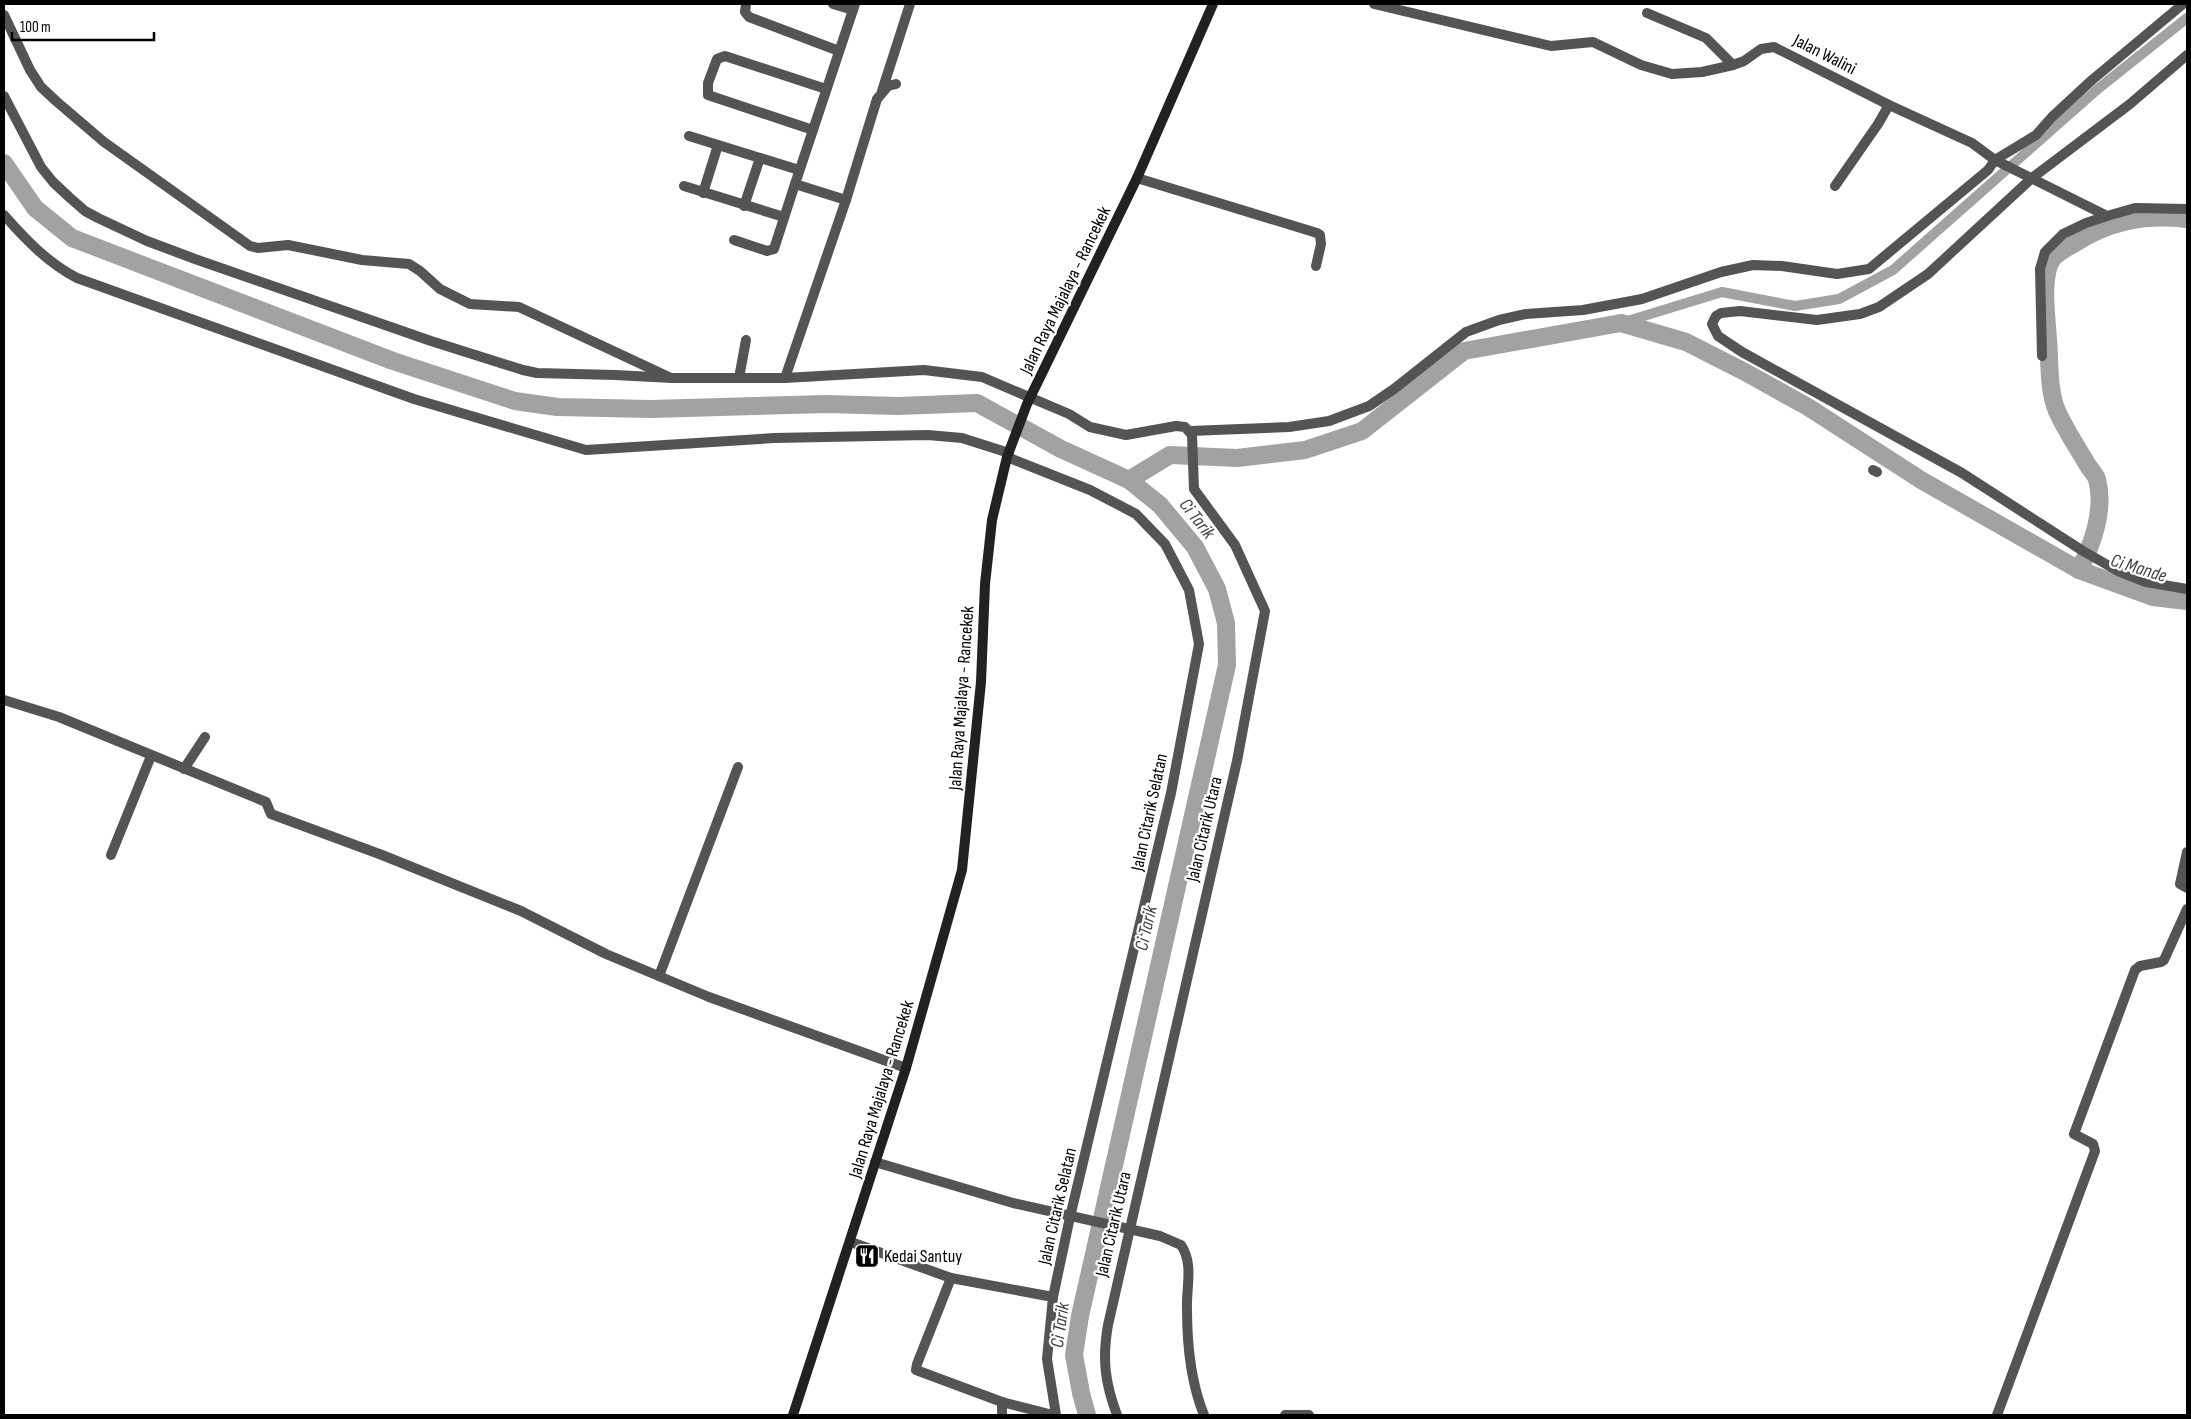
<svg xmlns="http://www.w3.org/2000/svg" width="2191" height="1419" font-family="'Sofia Sans Condensed',sans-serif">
	<rect width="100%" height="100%" fill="#fff"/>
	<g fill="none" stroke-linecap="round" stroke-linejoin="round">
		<path stroke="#a2a2a2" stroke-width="10" d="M1621,323l101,-31 73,14 44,-7 54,-29 206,-182 88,-70"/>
		<g stroke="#a2a2a2" stroke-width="18">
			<path d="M4,163l31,45 37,30 321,123 122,40 42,6 94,2 176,-5 71,2 79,-3 84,46 68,31 31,25 35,42 22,42 9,34 1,42 -147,651 -6,39 7,38 6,22"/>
			<path d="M1129,480l41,-25 67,3 68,-8 57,-19 102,-80 157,-28 65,19 59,30 63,35 113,73 158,90c14,-26 26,-61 18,-91 -2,-5 -7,-10 -10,-15 -10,-17 -22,-35 -30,-53 -9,-21 -7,-49 -9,-71 -1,-21 -8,-65 5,-82 5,-5 13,-10 19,-13 36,-24 72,-31 115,-26"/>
			<path d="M2079,570l74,27 34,4"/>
		</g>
		<g stroke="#545454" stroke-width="10">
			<path d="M746,4l-1,8 4,5 90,34"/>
			<path d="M833,4l20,6"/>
			<path d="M855,4l-60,180 51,16 31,-101 11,-13 8,-2"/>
			<path d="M1647,13l59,25 27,27"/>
			<path d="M4,15l26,55 11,17 15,14 48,41 146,104 8,2 30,-3 74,15 47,4 11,7 20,18 30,15 49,3 152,71"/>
			<path d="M2187,55l-57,49 -98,74 -104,96 -49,33 -19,7 -43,6 -77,-9 -19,2 -5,3 -4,8 6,12 24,16 220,121 121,78 35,20 28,11 41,7"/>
			<path d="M882,91l28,-87"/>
			<path d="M813,130l-105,-35v-12l9,-24 8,-3 101,33"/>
			<path d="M689,136l110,34"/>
			<path d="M1137,178l180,55 3,2 1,9 -5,22"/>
			<path d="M684,186l100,31"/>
			<path d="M1835,186l43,-62 11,-19"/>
			<path d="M703,193l15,-48"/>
			<path d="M744,206l16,-48"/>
			<path d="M734,240l33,11 7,-2 21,-65"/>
			<path d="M2042,356l-2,-87 5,-17 18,-18 23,-11 21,-7"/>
			<path d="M739,378l7,-38"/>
			<path d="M785,378l61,-178"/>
			<path d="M1190,431l99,-4 40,-6 40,-15 25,-17 72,-57 33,-12 27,-6 57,-4 59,-11 79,-27 32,-7 29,1 55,8 32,-5 119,-99 7,-10 41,-25 16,-18 40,-37 91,-76"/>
			<path d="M1873,470l4,2"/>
			<path d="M4,700l55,17 207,85 5,12 111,41 139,56 85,43 103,43 197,71"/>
			<path d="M184,769l21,-32"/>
			<path d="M2187,852l-7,32 7,4"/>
			<path d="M111,855l40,-99"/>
			<path d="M659,976l79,-209"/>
			<path d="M875,1162l138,41 147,33 21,9c13,19 5,43 6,64 0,35 4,74 17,106"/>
			<path d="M851,1242l100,36 102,19"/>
			<path d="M951,1278l-34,86 -1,6 86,32 51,13"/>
			<path d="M1002,1415v-13"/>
			<path d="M1285,1415h24"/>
			<path d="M1997,1415l98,-264 -2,-7 -19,-10 61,-164 5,-4 21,-4 3,-2 23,-51"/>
		</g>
		<g stroke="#545454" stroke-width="10">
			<path d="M1374,4l177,42 42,-4 48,23 31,9 30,-2 31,-7 11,-4 17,-12 13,-2 115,58 83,38 23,17 112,56 28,-8 52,1"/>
			<path d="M4,96l37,71 12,15 16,15 16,14 13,7 49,23 48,18 236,82 92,29 14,3 78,2 57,3h113l139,-8 58,7 87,37 21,13 36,8 50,-9 9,1 7,8 2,54 41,56 30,66 -28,150 -129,564c-6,34 -3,58 9,90"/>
			<path d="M4,215c21,24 44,48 73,63l337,121 172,51 188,-12 154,-3 34,3 47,15"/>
			<path d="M1007,457l83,33 46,24 29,30 24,46 10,54 -28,149 -101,424 -17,80 -6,62 9,56"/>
		</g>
		<path stroke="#212121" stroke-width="10" d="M793,1415l113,-347 56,-198 19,-188 4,-98 7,-64 15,-63 20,-53 110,-226 76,-174"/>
	</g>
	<defs>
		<symbol id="restaurant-square" viewBox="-11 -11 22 22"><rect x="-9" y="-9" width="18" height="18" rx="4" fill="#000" stroke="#fff"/><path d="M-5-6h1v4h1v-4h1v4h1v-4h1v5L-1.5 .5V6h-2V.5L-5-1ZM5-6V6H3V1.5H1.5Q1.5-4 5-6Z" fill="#fff"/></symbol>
	</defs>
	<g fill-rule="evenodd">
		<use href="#restaurant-square" x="853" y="1242" width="28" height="28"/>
	</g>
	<g text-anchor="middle" stroke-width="4.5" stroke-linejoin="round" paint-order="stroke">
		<g font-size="18" fill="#000" stroke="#fff">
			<text transform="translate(1825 54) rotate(27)" y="6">Jalan Walini</text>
			<text transform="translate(1065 290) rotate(-64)" y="6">Jalan Raya Majalaya - Rancekek</text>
			<text transform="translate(961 698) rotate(-86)" y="6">Jalan Raya Majalaya - Rancekek</text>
			<text transform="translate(1149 812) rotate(-78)" y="6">Jalan Citarik Selatan</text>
			<text transform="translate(1204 829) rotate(-77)" y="6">Jalan Citarik Utara</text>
			<text transform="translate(881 1089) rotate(-73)" y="6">Jalan Raya Majalaya - Rancekek</text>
			<text transform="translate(1057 1206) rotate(-77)" y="6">Jalan Citarik Selatan</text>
			<text transform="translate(1113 1224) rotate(-77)" y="6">Jalan Citarik Utara</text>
		</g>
		<g font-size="18" fill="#000" stroke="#fff" text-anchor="start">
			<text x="884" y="1262">Kedai Santuy</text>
		</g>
		<g font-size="19" font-style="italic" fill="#434343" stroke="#fff">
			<text transform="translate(1198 518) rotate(52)" y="7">Ci Tarik</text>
			<text transform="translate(2139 567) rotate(17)" y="7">Ci Mande</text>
			<text transform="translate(1145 928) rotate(-77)" y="7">Ci Tarik</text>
			<text transform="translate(1059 1325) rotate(-82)" y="7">Ci Tarik</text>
		</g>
	</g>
	<rect width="2191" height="1419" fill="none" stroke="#000000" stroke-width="10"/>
	<path d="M12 32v8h142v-8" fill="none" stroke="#000000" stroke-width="2.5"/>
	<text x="20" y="32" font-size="15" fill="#000000" stroke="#ffffff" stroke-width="4" paint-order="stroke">100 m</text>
</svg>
